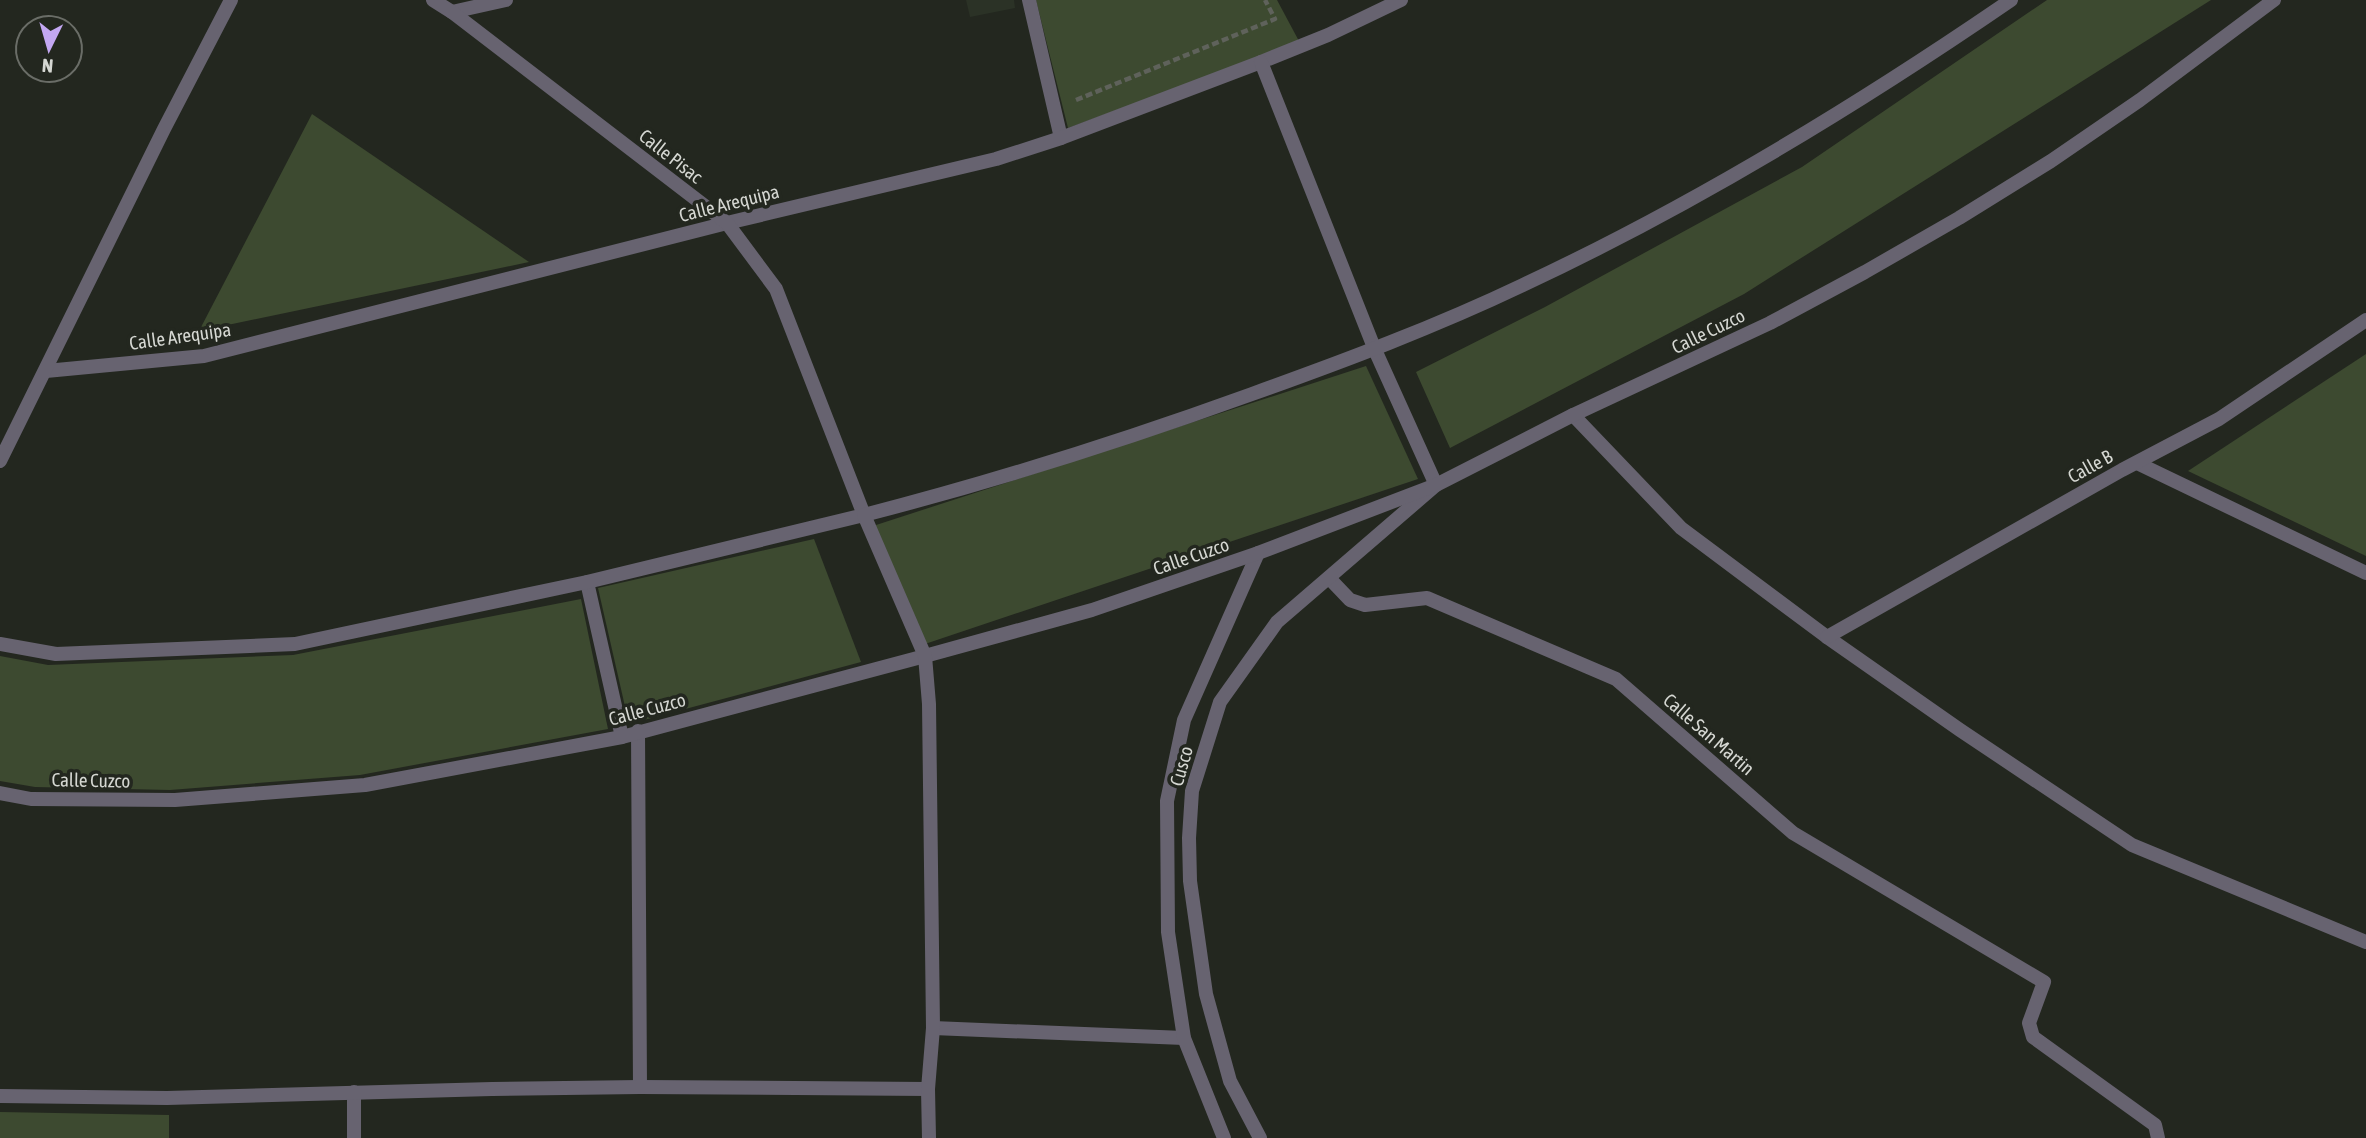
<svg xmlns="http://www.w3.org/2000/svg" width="2366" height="1138" font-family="'Asap Condensed',sans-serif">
	<rect width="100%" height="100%" fill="#23271f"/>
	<path fill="#2b3226" d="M966,0h48l1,8 -45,9z"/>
	<g fill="#3d4a30">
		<path d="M1036,0h241l23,43 -232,85z"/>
		<path d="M2047,0h164l-467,294 -294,154 -34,-76 129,-65 257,-140z"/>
		<path d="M312,114l217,148 -330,69z"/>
		<path d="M2366,354v202l-178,-85z"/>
		<path d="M1366,366l52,113 -496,166 -49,-119z"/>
		<path d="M814,539l47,123 -232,62 -31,-136z"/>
		<path d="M581,599l27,130 -248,46 -190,15 -135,-3 -35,-6v-125l48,9 245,-10z"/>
		<path d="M0,1112l169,3v23h-169z"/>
	</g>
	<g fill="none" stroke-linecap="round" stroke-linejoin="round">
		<path stroke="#5f625b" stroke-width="4.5" stroke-dasharray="7 3.5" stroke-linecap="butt" d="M1076,100l199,-81 -10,-19"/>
		<g stroke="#676370" stroke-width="14">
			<path d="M1029,0l32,138"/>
			<path d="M452,12l54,-12"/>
			<path d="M46,371l158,-15 523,-133 269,-64 65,-21 200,-76 67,-27 73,-35"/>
			<path d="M1573,415l108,113 146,109 133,93 172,115 234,97"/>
			<path d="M0,461l164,-332 67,-129"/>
			<path d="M2137,463l229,110"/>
			<path d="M1329,578l21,22 15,5 62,-7 189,81 177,154 251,149 -15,41 4,14 122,88 3,13"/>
			<path d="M587,582l35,155"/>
			<path d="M1827,637l295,-167 97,-51 147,-99"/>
			<path d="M0,644l56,10 239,-10 292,-62 277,-67 -88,-226 -49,-66 -275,-211 -19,-12"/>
			<path d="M638,731l2,356"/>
			<path d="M0,793l31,6 144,1 190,-15 257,-48 303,-81"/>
			<path d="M933,1028l251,10"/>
			<path d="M354,1092v46"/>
			<path d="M0,1096l167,2 325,-9 148,-2 288,2"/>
			<path d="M1224,1138l-40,-100 -16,-106 -1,-131 17,-81 74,-167"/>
			<path d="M1260,1138l-30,-57 -24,-87 -16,-113 -1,-43 3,-47 28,-89 57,-80 159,-137 -61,-135 -114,-288"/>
		</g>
		<g stroke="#676370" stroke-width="14">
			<path d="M925,656l167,-46 166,-57 178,-68 137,-70 197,-92 95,-51 94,-54 92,-57 89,-61 134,-100"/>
			<path d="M929,1138l-1,-49 5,-61 -4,-324 -4,-48 -61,-141c132,-34 261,-75 388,-121 92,-33 183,-67 271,-109 171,-80 332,-178 488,-285"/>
		</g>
	</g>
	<g text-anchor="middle" stroke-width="7" stroke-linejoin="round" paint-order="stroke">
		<g font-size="19" fill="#d5d7d2" stroke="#23271f">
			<text transform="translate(671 156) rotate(38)" y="7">Calle Pisac</text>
			<text transform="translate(729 203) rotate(-14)" y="7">Calle Arequipa</text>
			<text transform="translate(1708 331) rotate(-26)" y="7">Calle Cuzco</text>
			<text transform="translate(180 336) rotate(-8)" y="7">Calle Arequipa</text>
			<text transform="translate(2090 466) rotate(-29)" y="7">Calle B</text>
			<text transform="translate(1191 556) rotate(-19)" y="7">Calle Cuzco</text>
			<text transform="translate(647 709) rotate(-15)" y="7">Calle Cuzco</text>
			<text transform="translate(1709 734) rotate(41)" y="7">Calle San Martin</text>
			<text transform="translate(1181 766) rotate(-74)" y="7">Cusco</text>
			<text transform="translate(91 780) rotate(1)" y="7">Calle Cuzco</text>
		</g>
	</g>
	<g transform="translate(49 49) rotate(185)"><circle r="33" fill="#23271f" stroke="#6a6d67" stroke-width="2"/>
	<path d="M0-5L12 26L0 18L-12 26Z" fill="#c3a7f2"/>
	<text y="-10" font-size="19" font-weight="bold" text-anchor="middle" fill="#d5d7d2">N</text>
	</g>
</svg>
